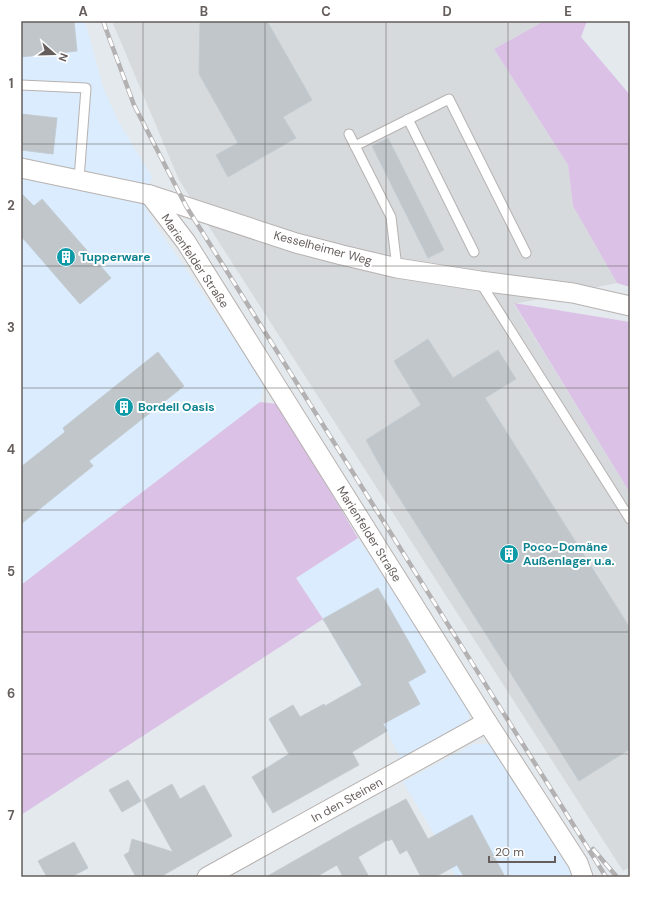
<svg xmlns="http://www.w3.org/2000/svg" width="651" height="898" font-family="'DM Sans',sans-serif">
	<rect width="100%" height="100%" fill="#e4e9ee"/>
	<g fill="#daecfd">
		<path d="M21,21h64l18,66 15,34 34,56 -9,25 11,21 107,155 2,11 -3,13 -239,183z"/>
		<path d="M358,538l111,171v12l-67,41 -15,-31 -64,-112 -27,-41z"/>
		<path d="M474,744h16l82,130v3h-116l-22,-43 -31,-52z"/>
	</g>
	<path fill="#d6dadd" d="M112,21h432l-50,28 74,116 5,41 44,77 -103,21 116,189v374l-7,4 -444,-691z"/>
	<g fill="#dbc1e6">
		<path d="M544,21h43l-6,16 49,58v192l-13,-4 -44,-77 -5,-41 -74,-116z"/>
		<path d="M514,303l116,19v171z"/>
		<path d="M260,402l18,2 80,134 -62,40 27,41 -302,196v-230z"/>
	</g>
	<g fill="#c0c6c9" stroke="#c3ccd3">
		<path d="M21,21h53l3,30 -56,6z"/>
		<path d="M200,21h67l45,79 -29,17 13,21 -68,39 -12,-22 22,-12 -39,-69z"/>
		<path d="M21,114l36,4 -4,36 -32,-4z"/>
		<path d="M388,138l56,112 -16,8 -56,-112z"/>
		<path d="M21,193l13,13 8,-7 69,79 -31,26 -59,-68z"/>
		<path d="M428,339l25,39 45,-28 18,29 -31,19 145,230v121l-51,32 -191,-301 -22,-40 55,-35 -27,-44z"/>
		<path d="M158,352l26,34 -95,75 4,5 -72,58v-57l44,-35 -2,-4z"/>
		<path d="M378,588l48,84 -18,10 12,22 -37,20 4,7 -35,21 7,13 -86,48 -21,-36 37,-23 -20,-35 24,-14 7,12 24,-13 1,2 37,-21 -39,-66z"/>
		<path d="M128,780l13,21 -19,11 -13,-22z"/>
		<path d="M172,784l8,15 24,-14 28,51 -72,41h-24l-12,-22 5,-3 3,-13 41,13 -29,-52z"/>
		<path d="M406,799l22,40 44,-24 33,62h-41l-7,-12 -22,12h-14l-14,-27 -7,4 -8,-15 -4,2 -1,-1 -29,17 11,20h-26l-6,-12 -21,12h-50l84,-48z"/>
		<path d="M74,842l14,26 -17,9h-24l-9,-16z"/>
	</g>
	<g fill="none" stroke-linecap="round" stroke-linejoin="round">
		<defs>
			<g id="service">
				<path d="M21,85l65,3 -7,91"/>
				<path d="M408,119l66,133"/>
				<path d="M349,134l42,83 6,51"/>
				<path d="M355,146l94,-47 77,154"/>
				<path d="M480,282l150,237"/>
			</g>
			<g id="minor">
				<path d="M21,168l129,27 146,48 46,12 55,13 83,13 93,12 57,13"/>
				<path d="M150,195l36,47 301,480 91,141 5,14"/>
				<path d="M207,877l280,-155"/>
			</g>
		</defs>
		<use href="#service" stroke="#b7b2b0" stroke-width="11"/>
		<use href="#minor" stroke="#b7b2b0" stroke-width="21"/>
		<use href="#service" stroke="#fff" stroke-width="9"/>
		<use href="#minor" stroke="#fff" stroke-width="19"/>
		<defs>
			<g id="rail">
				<path d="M103,21l31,84 52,101 420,671"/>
				<path d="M593,849l24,28"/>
			</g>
		</defs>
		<use href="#rail" stroke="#b3b1b1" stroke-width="4.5"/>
		<use href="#rail" stroke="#fff" stroke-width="3" stroke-dasharray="9" stroke-linecap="butt"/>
	</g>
	<path fill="none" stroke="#655e5c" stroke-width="1" stroke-opacity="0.55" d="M143,21v856M265,21v856M386,21v856M508,21v856M21,144h609M21,266h609M21,388h609M21,510h609M21,632h609M21,754h609"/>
	<defs>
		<symbol id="building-disc" viewBox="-11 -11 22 22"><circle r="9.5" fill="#0f9aa8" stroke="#fff"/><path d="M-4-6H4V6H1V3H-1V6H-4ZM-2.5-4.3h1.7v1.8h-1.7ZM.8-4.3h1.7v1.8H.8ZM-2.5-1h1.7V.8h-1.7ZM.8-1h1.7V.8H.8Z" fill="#fff"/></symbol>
	</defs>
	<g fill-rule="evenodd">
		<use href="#building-disc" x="55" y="246" width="22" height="22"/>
		<use href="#building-disc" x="113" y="396" width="22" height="22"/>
		<use href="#building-disc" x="498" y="543" width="22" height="22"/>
	</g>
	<g text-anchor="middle" stroke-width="4" stroke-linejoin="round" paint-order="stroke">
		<g font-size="12" fill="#655e5c" stroke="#fff">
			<text transform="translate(323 248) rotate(15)" y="4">Kesselheimer Weg</text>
			<text transform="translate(195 261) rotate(56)" y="4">Marienfelder Straße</text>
			<text transform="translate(369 534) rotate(58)" y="4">Marienfelder Straße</text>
			<text transform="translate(347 800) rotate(-29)" y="4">In den Steinen</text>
		</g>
		<g font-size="12" font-weight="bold" fill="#0d838f" stroke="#fff" text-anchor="start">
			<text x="80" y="261">Tupperware</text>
			<text x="138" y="411">Bordell Oasis</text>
			<text x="523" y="551">Poco-Domäne<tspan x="523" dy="14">Außenlager u.a.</tspan></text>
		</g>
	</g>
	<rect width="651" height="898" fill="none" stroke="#ffffff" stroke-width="44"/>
	<g transform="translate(54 54) rotate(110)" stroke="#ffffff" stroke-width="3" paint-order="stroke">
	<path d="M0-3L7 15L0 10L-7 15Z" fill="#655e5c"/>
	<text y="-6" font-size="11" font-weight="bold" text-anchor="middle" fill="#655e5c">N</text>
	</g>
	<path d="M489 856v6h66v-6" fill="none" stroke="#655e5c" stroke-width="2"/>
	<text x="495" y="856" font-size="12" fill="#655e5c" stroke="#ffffff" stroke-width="3" paint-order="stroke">20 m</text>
	<rect x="22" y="22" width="607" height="854" fill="none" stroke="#655e5c" stroke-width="1.5"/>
	<g font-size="13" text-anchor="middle" font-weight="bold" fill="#655e5c">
		<text x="83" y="16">A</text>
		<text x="204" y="16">B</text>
		<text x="326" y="16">C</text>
		<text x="447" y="16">D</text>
		<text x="568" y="16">E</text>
		<text x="11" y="88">1</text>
		<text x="11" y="210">2</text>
		<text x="11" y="332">3</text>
		<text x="11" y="454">4</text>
		<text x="11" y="576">5</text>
		<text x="11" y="698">6</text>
		<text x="11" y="820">7</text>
	</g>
</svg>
